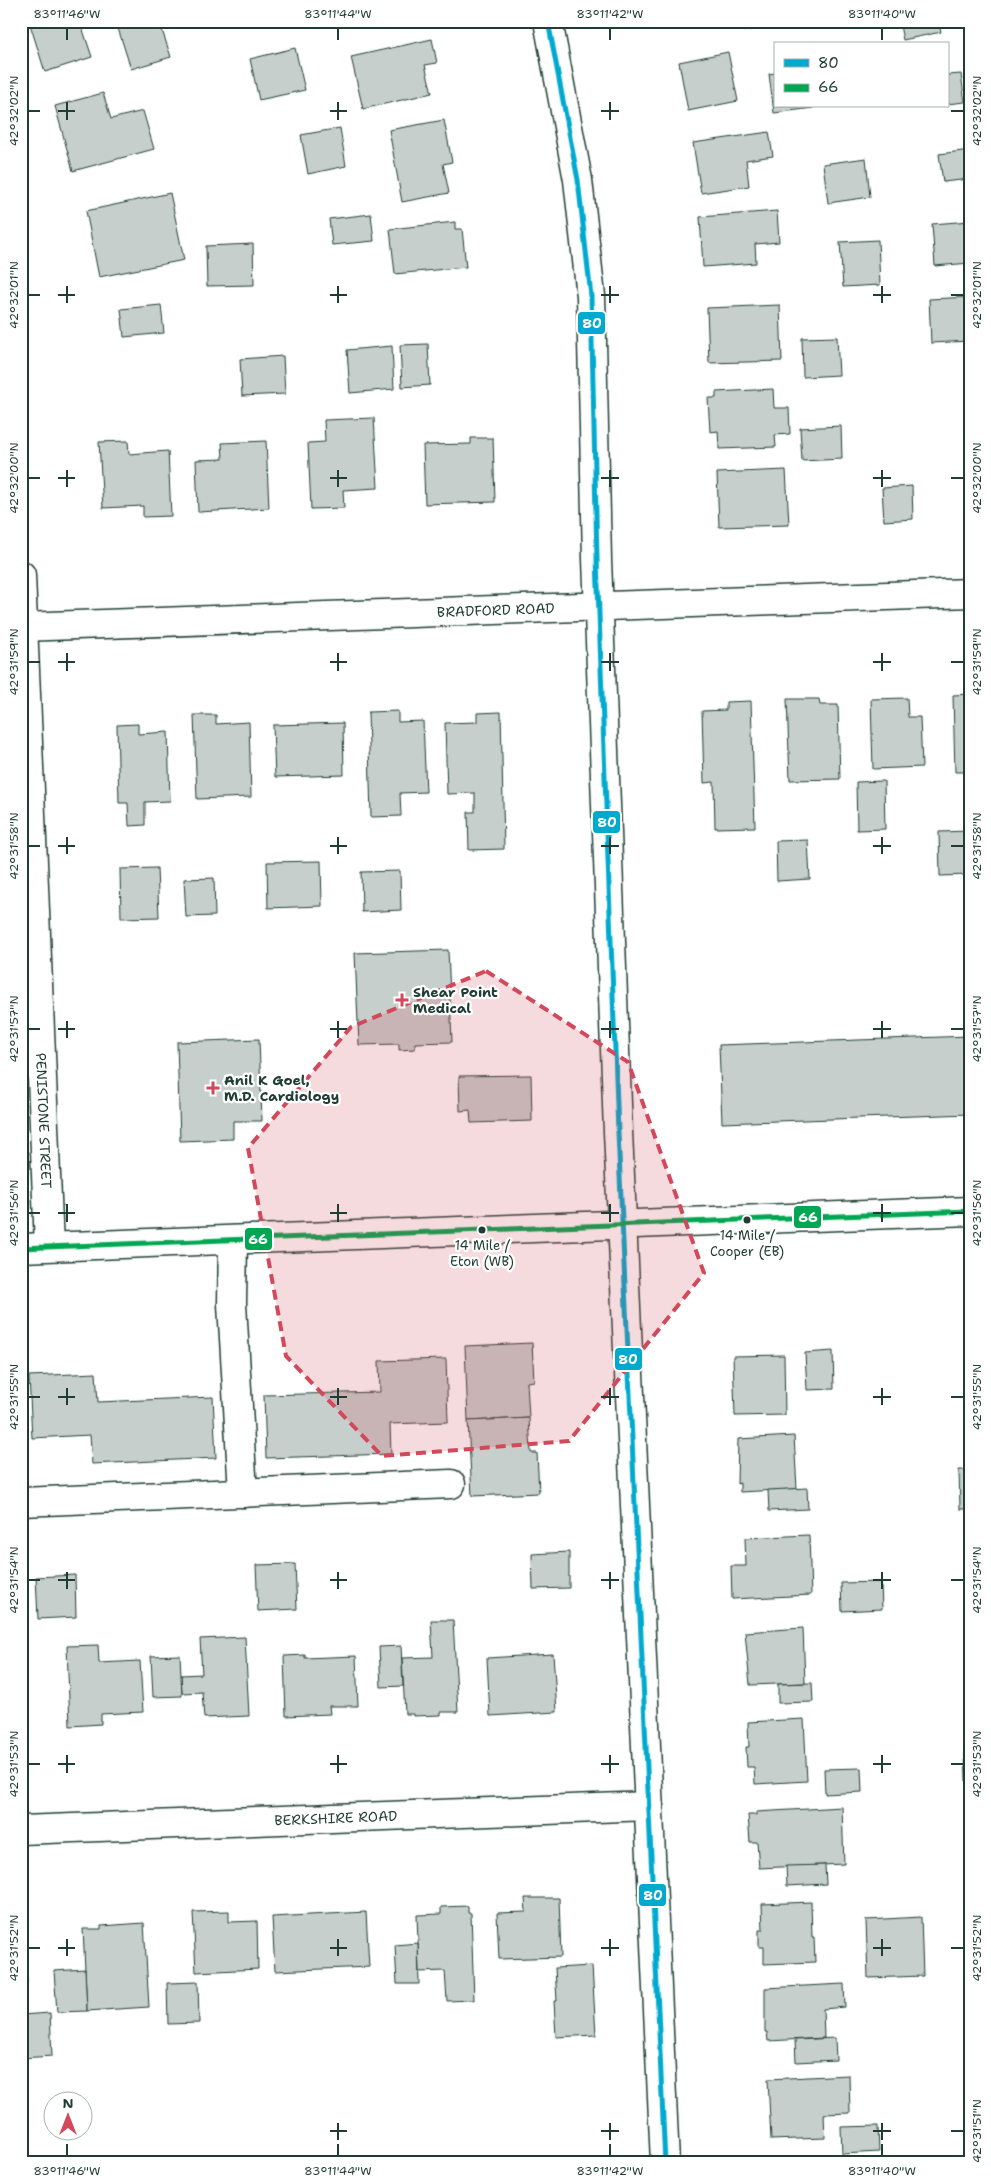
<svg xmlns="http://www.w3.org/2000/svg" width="991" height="2184" font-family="'Shantell Sans',sans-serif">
	<rect width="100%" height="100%" fill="#fff"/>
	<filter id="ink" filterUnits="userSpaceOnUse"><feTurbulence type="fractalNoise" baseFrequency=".02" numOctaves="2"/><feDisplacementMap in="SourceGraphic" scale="10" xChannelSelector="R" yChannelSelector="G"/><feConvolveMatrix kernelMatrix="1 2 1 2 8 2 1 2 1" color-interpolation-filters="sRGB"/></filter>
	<g filter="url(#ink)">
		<g fill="#c7cfcc" stroke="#1f3d34">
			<path d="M29,21h51l12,36 -47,15z"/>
			<path d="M119,21h40l12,36 -40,12 -15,-47z"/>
			<path d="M670,21h29l-28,6z"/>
			<path d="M742,21h42l1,2 -41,8z"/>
			<path d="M899,21h39l3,11 -38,8z"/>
			<path d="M432,39l5,24 -12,2 7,28 -69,16 -12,-52z"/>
			<path d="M295,48l10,42 -46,10 -9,-41z"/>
			<path d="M728,52l10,49 -50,10 -9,-49z"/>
			<path d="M775,73v33h38v2l-39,5 -5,-39z"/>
			<path d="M961,74l4,28 -18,2v-29z"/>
			<path d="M103,93l8,26 32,-8 11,38 -81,22 -18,-65z"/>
			<path d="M444,120l8,42 -9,2 6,29 -47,9 -13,-72z"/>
			<path d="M340,128l6,38 -38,8 -7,-39z"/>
			<path d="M769,132l4,24 -27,4 3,26 -48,7 -8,-50z"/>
			<path d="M970,150v29l-27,3 -4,-28z"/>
			<path d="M866,158l4,39 -42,6 -5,-39z"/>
			<path d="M170,193l14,67 -85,17 -13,-66z"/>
			<path d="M777,211l2,31 -24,2 1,19 -53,4 -3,-50z"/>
			<path d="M371,214l3,27 -42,4 -3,-26z"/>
			<path d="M970,221v42l-35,3 -3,-42z"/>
			<path d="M455,222v7h7l4,38 -71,7 -5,-45z"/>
			<path d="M878,240l2,45 -37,2 -3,-45z"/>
			<path d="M253,244l1,41 -47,1 -1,-40z"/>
			<path d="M970,297v44l-39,2 -2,-44z"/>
			<path d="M161,305l3,28 -40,4 -3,-28z"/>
			<path d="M780,305l2,56 -73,2 -2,-55z"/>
			<path d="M837,337l2,38 -36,2 -1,-39z"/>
			<path d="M428,344l2,41 -28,2 -2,-42z"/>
			<path d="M392,346l2,43 -44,4 -3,-43z"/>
			<path d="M283,356l2,38 -43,2 -2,-37z"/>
			<path d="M773,389l1,19h15l1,26 -15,1 1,12 -57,2 -1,-18 -8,1 -2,-34h8v-6z"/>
			<path d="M374,418l4,70 -35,2 1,18 -33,1 -3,-66 17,-1 -1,-22z"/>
			<path d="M841,426l1,33 -40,2 -2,-33z"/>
			<path d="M471,438h22l2,64 -70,2 -2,-59 48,-1z"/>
			<path d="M128,441l1,13 39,-3 3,65 -28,1v-11l-40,2 -4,-66z"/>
			<path d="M266,441l3,67 -71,4 -2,-52 27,-1 -1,-16z"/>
			<path d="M786,470l3,55 -70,2 -2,-54z"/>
			<path d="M912,486l1,33 -29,2 -2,-33z"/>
			<path d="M970,694v78h-15l-2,-77z"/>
			<path d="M907,698l1,19h12l2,50 -49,2 -2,-70z"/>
			<path d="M787,699h32l1,6h18l2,74 -50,1z"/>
			<path d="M751,701l4,126 -40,1 -1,-46 -10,1 -2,-72 24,-1v-8z"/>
			<path d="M398,711v11l25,-1 3,71 -26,1 1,23 -30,1 -3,-105z"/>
			<path d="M501,712l3,137 -35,1 -1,-38h7v-19l-28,1 -2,-71 32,-1v-9z"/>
			<path d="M194,715h22v9l33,-2 2,75 -54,2z"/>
			<path d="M343,723l1,52 -69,2 -2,-52z"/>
			<path d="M138,724v10l30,-2 2,69 -25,1v23l-16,1 -1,-23h-9l-2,-78z"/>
			<path d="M884,781l1,48 -28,1 -1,-48z"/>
			<path d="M970,831v44l-30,1 -1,-44z"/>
			<path d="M808,840l2,39 -33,2 -1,-40z"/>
			<path d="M321,861l1,45 -54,2 -1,-46z"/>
			<path d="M157,868l2,49 -38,1 -1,-49z"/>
			<path d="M400,871l1,39 -39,2 -1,-40z"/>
			<path d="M214,878l1,38 -29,1 -2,-38z"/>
			<path d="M448,950l4,92 -37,1v6l-16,1v-6l-40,1 -4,-92z"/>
			<path d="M970,1036v78l-248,9 -3,-78z"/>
			<path d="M259,1039l3,82h-29v18l-53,2 -3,-99z"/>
			<path d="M531,1075l1,46 -61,2 -1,-13 -10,1 -1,-35z"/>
			<path d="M532,1343l2,38 -7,1 2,36 -61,3 -3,-75z"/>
			<path d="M833,1351l1,38 -27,1 -2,-37z"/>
			<path d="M784,1355l1,60 -50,1 -2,-60z"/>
			<path d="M446,1359l2,63 -58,2 1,30 -125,4 -2,-63 116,-3 -1,-31z"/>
			<path d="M96,1373l2,29 115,-5 3,61 -124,6 -2,-29 -58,3 -3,-62z"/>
			<path d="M529,1418l2,35h6l2,40 -67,3 -4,-75z"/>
			<path d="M794,1436l3,53 -57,3v-9l-3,1 1,-45z"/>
			<path d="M959,1470h11v39h-10z"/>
			<path d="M807,1488l1,21 -39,2 -1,-21z"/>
			<path d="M809,1535l2,60 -79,4 -1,-33h15l-1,-28z"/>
			<path d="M569,1552v36l-36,1 -1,-35z"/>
			<path d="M295,1564l2,45 -39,2 -2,-46z"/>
			<path d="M75,1575l1,42 -38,2 -2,-42z"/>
			<path d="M881,1582l1,27 -40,2 -1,-28z"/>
			<path d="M431,1620h22l5,92h-17v3l-28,1v-2h-8l-3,-56 31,-1z"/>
			<path d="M803,1628l2,55 -55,2 -5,-53z"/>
			<path d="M245,1637l4,79 -45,2 -2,-26 -20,1 -1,-18 21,-1 -2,-35z"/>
			<path d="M98,1645l1,18 41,-2 3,51 -42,2v10l-31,2 -3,-80z"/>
			<path d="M401,1646l2,40 -22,1 -2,-40z"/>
			<path d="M553,1654l4,58 -67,4 -3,-58z"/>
			<path d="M180,1655l2,41 -29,1 -2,-41z"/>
			<path d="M305,1655v3l51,-2 2,50h-29l1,8 -44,2 -2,-60z"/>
			<path d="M965,1664h5v27h-4z"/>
			<path d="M21,1674h3l2,58h-5z"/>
			<path d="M812,1683l1,19 -35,1v-19z"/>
			<path d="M804,1719l3,62 -52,3 -1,-17h-7l-1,-20h3l-1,-25z"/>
			<path d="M965,1753h5v27l-4,1z"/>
			<path d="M861,1768l1,24 -37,2 -1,-25z"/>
			<path d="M842,1807l2,57 -85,4 -2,-26h-7l-2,-27h8v-3z"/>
			<path d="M825,1865l1,19 -39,2 -1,-20z"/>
			<path d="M525,1898h34l2,59 -62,2 -2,-46 29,-1z"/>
			<path d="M811,1902l1,35h2l1,25 -51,2v-17h-5v-17h4l-1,-26z"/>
			<path d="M468,1906v7h3l3,87 -27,1 -2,-30 -26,1 -2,-57 24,-1v-7z"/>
			<path d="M229,1911v11l28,-1 1,48 -62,3 -3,-60z"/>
			<path d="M366,1912l3,55 -94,4 -3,-54z"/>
			<path d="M921,1917l2,59 -55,2 -2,-58z"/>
			<path d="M144,1923l5,84 -62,4 -4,-82h18v-3z"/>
			<path d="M21,1925h3l3,59h-6z"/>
			<path d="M418,1943l1,41h-22l-2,-39z"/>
			<path d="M592,1966l4,69 -40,2 -2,-36h3l-2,-33z"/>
			<path d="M85,1969l2,42 -30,1 -3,-41z"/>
			<path d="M198,1982l1,41 -31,1 -1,-41z"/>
			<path d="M844,1984l1,23 -22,2 1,29 -56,3 -1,-9h-2v-44z"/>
			<path d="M50,2013l2,43 -31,2v-43z"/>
			<path d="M835,2038l1,22 -40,2 -1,-22z"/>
			<path d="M849,2075l1,38 -26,1 1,24 -54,2 -3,-61z"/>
			<path d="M878,2126l1,26 -37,2 -1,-27z"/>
		</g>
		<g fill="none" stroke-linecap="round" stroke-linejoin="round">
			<defs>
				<g id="minor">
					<path d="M548,21l30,159 13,116 6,263 21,573 47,1031"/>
					<path id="s1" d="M21,575l28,671"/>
					<path id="s2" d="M21,627l949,-34"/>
					<path d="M233,1240l-1,64 11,189"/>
					<path d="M21,1502l430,-18"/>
					<path id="s3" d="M21,1830l628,-24"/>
				</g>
				<path id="major" d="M21,1248l949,-37"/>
			</defs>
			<use href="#minor" stroke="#1f3d34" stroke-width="31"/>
			<use href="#major" stroke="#1f3d34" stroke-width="31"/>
			<use href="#minor" stroke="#fff" stroke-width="28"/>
			<use href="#major" stroke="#fff" stroke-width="28"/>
			<defs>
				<path id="bus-1" d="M548,21l30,159 13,116 6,263 21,573 47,1031"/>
				<path id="bus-2" d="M21,1248l949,-37"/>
			</defs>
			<use href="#bus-1" stroke="#fff" stroke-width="9"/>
			<use href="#bus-2" stroke="#fff" stroke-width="9"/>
			<use href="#bus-1" stroke="#00a9ce" stroke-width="5"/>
			<use href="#bus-2" stroke="#00a651" stroke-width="5"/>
		</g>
	</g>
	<path fill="#d1495b" fill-opacity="0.2" stroke="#d1495b" stroke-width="4" stroke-dasharray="10 6" stroke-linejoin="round" d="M486,971l142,91 76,211 -135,168 -187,15 -96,-100 -38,-208 103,-121z"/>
	<path fill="none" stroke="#1f3d34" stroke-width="2" d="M67,28v12M338,28v12M610,28v12M882,28v12M67,102v18M338,102v18M610,102v18M28,111h12M58,111h17M330,111h17M601,111h18M951,111h13M67,286v17M338,286v17M610,286v17M882,286v17M28,295h12M58,295h17M330,295h17M601,295h18M873,295h18M951,295h13M67,470v17M338,470v17M610,470v17M882,470v17M28,478h12M58,478h17M330,478h17M601,478h18M873,478h18M951,478h13M67,653v18M338,653v18M610,653v18M882,653v18M28,662h12M58,662h17M330,662h17M601,662h18M873,662h18M951,662h13M67,837v17M338,837v17M610,837v17M882,837v17M28,846h12M58,846h17M330,846h17M601,846h18M873,846h18M951,846h13M67,1021v17M338,1021v17M610,1021v17M882,1021v17M28,1029h12M58,1029h17M330,1029h17M601,1029h18M873,1029h18M951,1029h13M67,1204v18M338,1204v18M610,1204v18M882,1204v18M28,1213h12M58,1213h17M330,1213h17M601,1213h18M873,1213h18M951,1213h13M67,1388v17M338,1388v17M610,1388v17M882,1388v17M28,1397h12M58,1397h17M330,1397h17M601,1397h18M873,1397h18M951,1397h13M67,1572v17M338,1572v17M610,1572v17M882,1572v17M28,1580h12M58,1580h17M330,1580h17M601,1580h18M873,1580h18M951,1580h13M67,1755v18M338,1755v18M610,1755v18M882,1755v18M28,1764h12M58,1764h17M330,1764h17M601,1764h18M873,1764h18M951,1764h13M67,1939v17M338,1939v17M610,1939v17M882,1939v17M28,1948h12M58,1948h17M330,1948h17M601,1948h18M873,1948h18M951,1948h13M338,2123v17M610,2123v17M882,2123v17M330,2131h17M601,2131h18M873,2131h18M951,2131h13M67,2144v12M338,2144v12M610,2144v12M882,2144v12"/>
	<g fill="#d1495b" stroke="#fff" stroke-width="2">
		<path d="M399.5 992.5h5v5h5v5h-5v5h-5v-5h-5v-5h5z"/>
		<path d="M210.5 1080.5h5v5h5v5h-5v5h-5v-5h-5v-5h5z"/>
	</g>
	<g fill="#1f3d34" stroke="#fff" stroke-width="2">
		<circle cx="747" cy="1220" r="4.5"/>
		<circle cx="482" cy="1230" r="4.5"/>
	</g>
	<g text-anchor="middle" stroke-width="4.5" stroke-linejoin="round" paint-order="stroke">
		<g font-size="13" fill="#1f3d34" stroke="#fff">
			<text x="747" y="1240">14 Mile /<tspan x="747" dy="16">Cooper (EB)</tspan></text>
			<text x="482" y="1250">14 Mile /<tspan x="482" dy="16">Eton (WB)</tspan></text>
		</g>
		<g font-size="14" fill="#1f3d34" stroke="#fff">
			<text dy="5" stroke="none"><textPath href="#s2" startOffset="475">BRADFORD ROAD</textPath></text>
			<text dy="5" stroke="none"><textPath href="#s1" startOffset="546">PENISTONE STREET</textPath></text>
			<text dy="5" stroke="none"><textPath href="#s3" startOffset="315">BERKSHIRE ROAD</textPath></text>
		</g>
		<g font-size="14" font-weight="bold" fill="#1f3d34" stroke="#fff" text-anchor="start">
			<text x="413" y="997">Shear Point<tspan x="413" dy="16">Medical</tspan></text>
			<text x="224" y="1085">Anil K Goel,<tspan x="224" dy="16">M.D. Cardiology</tspan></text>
		</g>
	</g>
	<g stroke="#fff" stroke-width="2">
		<rect x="577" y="311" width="29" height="24" rx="5" fill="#00a9ce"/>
		<rect x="592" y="810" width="29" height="24" rx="5" fill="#00a9ce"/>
		<rect x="793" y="1205" width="29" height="24" rx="5" fill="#00a651"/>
		<rect x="244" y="1227" width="29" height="24" rx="5" fill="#00a651"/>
		<rect x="614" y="1347" width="29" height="24" rx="5" fill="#00a9ce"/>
		<rect x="638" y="1883" width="29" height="24" rx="5" fill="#00a9ce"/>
	</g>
	<g font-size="14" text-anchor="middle" font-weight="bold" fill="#fff">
		<text x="592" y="328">80</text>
		<text x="607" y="827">80</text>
		<text x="808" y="1222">66</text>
		<text x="258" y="1244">66</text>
		<text x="628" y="1364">80</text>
		<text x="653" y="1900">80</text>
	</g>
	<rect width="991" height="2184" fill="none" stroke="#fff" stroke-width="55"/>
	<rect x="774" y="42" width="175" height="65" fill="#ffffff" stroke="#a5b1ae"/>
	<rect x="784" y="59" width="25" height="8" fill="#00a9ce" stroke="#a5b1ae"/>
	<text x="818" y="68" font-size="15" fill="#1f3d34">80</text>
	<rect x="784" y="84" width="25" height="8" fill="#00a651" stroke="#a5b1ae"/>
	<text x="818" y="92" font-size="15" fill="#1f3d34">66</text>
	<g transform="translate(68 2116)"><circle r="24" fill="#ffffff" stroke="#a5b1ae"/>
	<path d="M0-4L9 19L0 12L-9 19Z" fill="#d1495b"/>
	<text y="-8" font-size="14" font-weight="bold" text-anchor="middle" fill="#1f3d34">N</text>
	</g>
	<rect x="28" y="28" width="936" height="2128" fill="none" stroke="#1f3d34" stroke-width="2"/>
	<g font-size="12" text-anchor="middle" fill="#1f3d34">
		<text x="67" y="18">83°11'46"W</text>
		<text x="338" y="18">83°11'44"W</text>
		<text x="610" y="18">83°11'42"W</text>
		<text x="882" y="18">83°11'40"W</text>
		<text transform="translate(14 111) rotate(-90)" y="4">42°32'02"N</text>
		<text transform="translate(977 111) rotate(-90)" y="4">42°32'02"N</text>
		<text transform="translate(14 295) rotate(-90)" y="4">42°32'01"N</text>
		<text transform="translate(977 295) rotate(-90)" y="4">42°32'01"N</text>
		<text transform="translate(14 478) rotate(-90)" y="4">42°32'00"N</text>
		<text transform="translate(977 478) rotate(-90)" y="4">42°32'00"N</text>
		<text transform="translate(14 662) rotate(-90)" y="4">42°31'59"N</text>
		<text transform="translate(977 662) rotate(-90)" y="4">42°31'59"N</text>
		<text transform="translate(14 846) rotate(-90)" y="4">42°31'58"N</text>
		<text transform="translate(977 846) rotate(-90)" y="4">42°31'58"N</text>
		<text transform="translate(14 1029) rotate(-90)" y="4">42°31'57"N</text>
		<text transform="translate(977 1029) rotate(-90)" y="4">42°31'57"N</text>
		<text transform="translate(14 1213) rotate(-90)" y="4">42°31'56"N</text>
		<text transform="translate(977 1213) rotate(-90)" y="4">42°31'56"N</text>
		<text transform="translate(14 1397) rotate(-90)" y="4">42°31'55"N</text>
		<text transform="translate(977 1397) rotate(-90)" y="4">42°31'55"N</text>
		<text transform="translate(14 1580) rotate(-90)" y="4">42°31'54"N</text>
		<text transform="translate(977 1580) rotate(-90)" y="4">42°31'54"N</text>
		<text transform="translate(14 1764) rotate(-90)" y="4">42°31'53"N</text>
		<text transform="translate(977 1764) rotate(-90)" y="4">42°31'53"N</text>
		<text transform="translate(14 1948) rotate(-90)" y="4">42°31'52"N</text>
		<text transform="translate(977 1948) rotate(-90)" y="4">42°31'52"N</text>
		<text transform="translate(977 2131) rotate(-90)" y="4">42°31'51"N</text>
		<text x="67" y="2175">83°11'46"W</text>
		<text x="338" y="2175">83°11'44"W</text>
		<text x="610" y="2175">83°11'42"W</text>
		<text x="882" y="2175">83°11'40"W</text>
	</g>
</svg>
